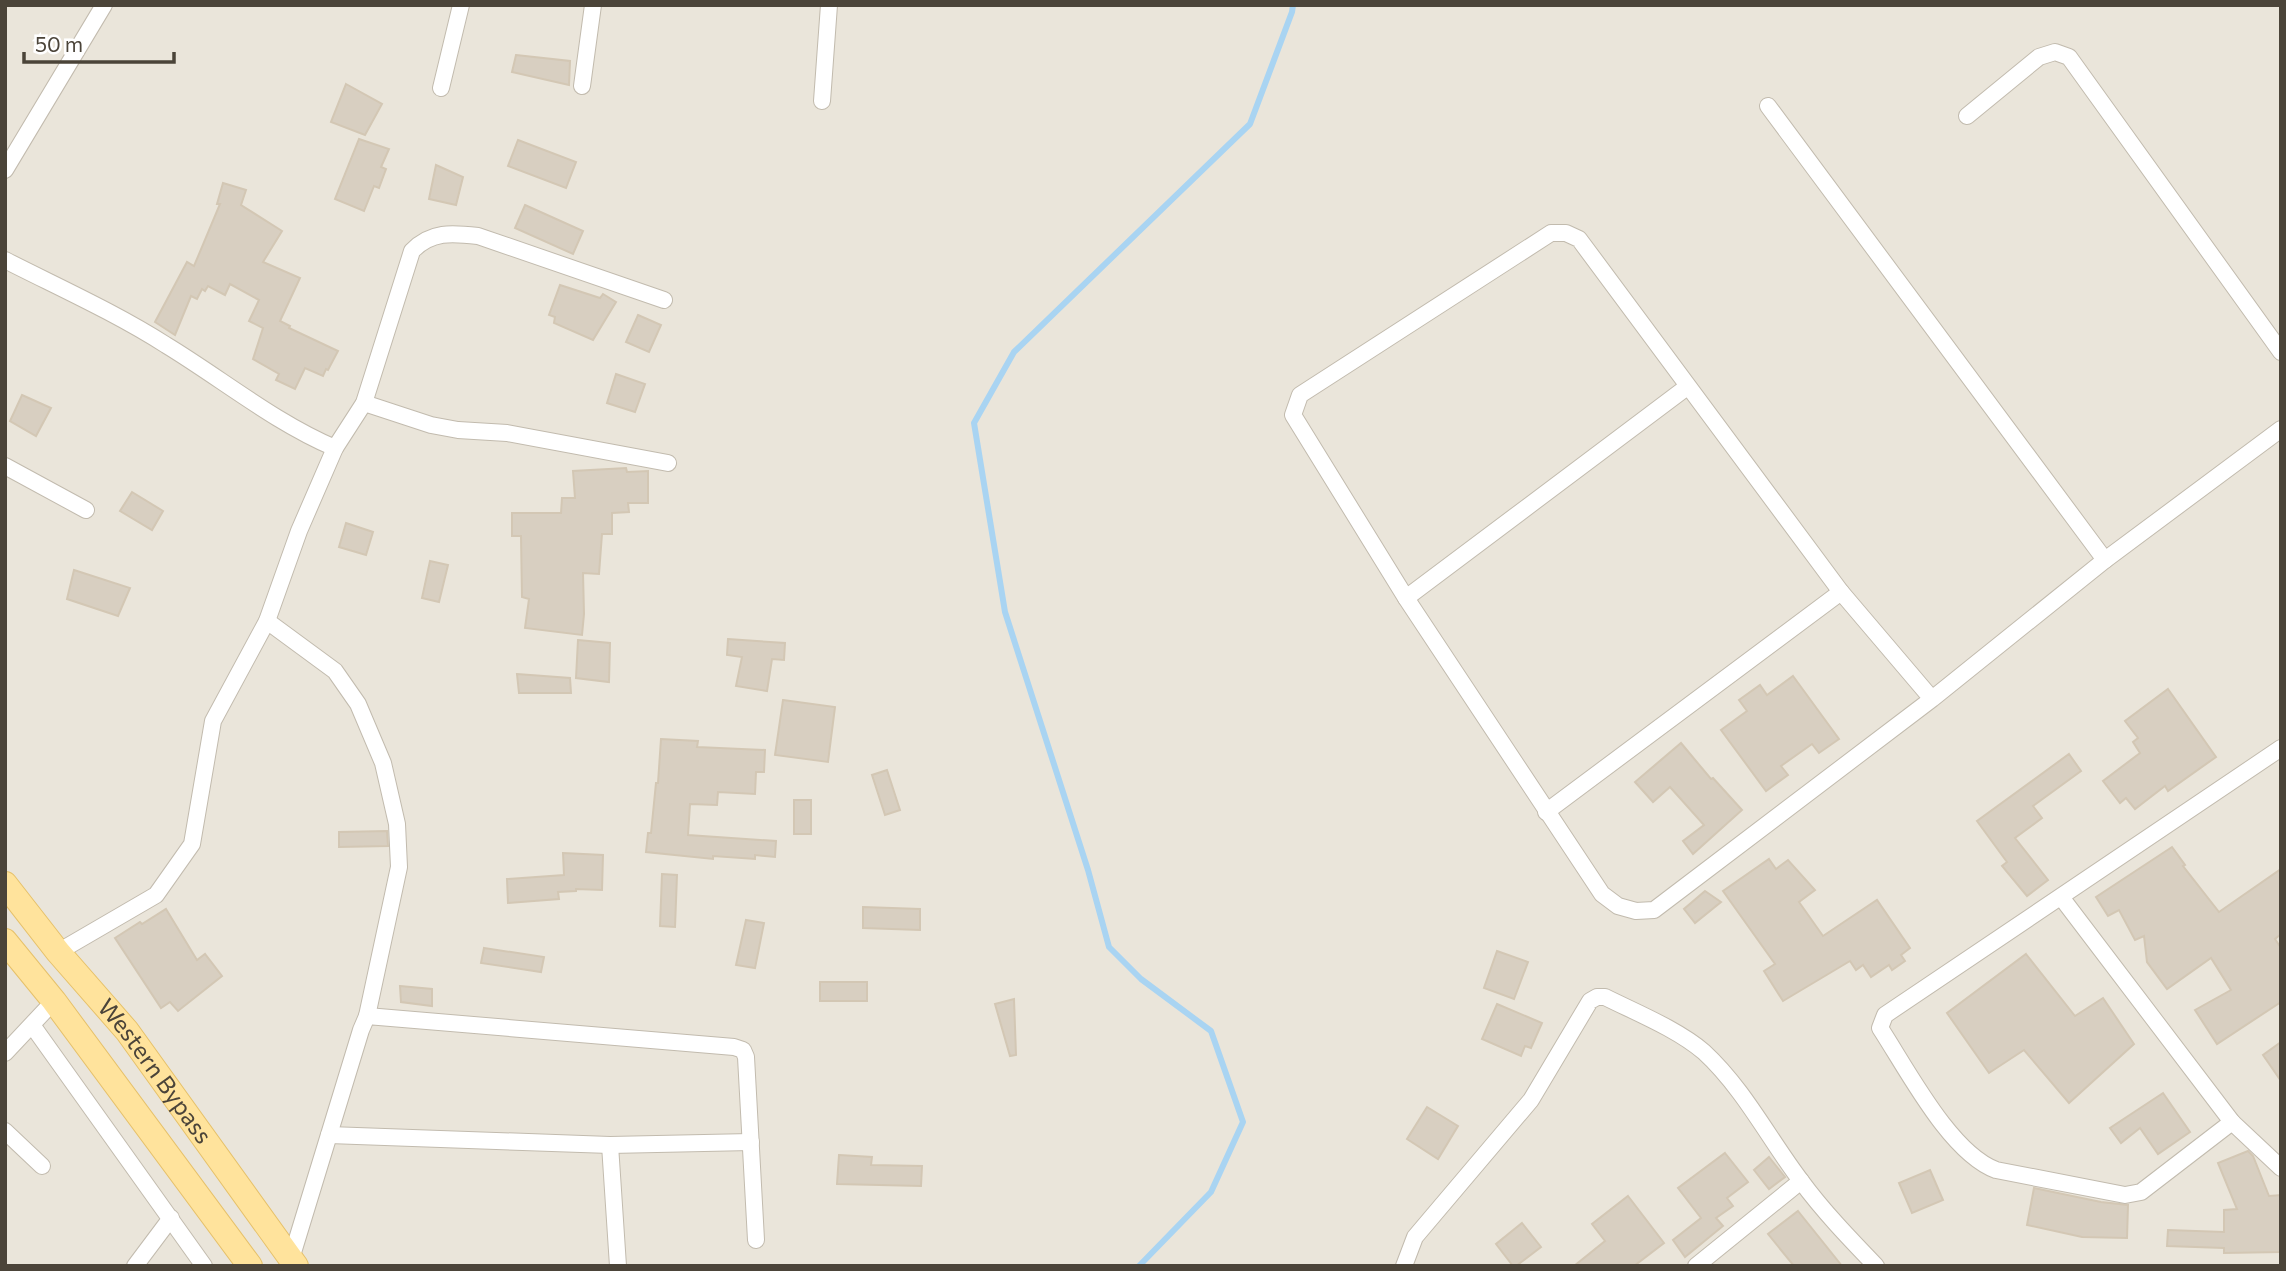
<svg xmlns="http://www.w3.org/2000/svg" width="2286" height="1271" font-family="Commissioner,sans-serif">
	<rect width="100%" height="100%" fill="#f6f3ec"/>
	<rect fill="#eae5da" x="5" y="5" width="2276" height="1261"/>
	<g fill="none" stroke-linecap="round" stroke-linejoin="round">
		<path stroke="#a9d4f2" stroke-width="6" d="M1139,1266l72,-74 32,-70 -32,-91 -70,-52 -32,-32 -21,-77 -83,-258 -31,-189 40,-71 236,-228 42,-112 1,-7"/>
	</g>
	<g fill="#d8cfc1" stroke="#d3c7b4" stroke-width="2">
		<path d="M516,55l54,6 -1,24 -57,-13z"/>
		<path d="M346,84l36,20 -17,31 -34,-13z"/>
		<path d="M359,139l30,10 -8,18 5,2 -7,19 -5,-2 -10,25 -29,-12z"/>
		<path d="M518,140l58,22 -10,26 -58,-22z"/>
		<path d="M436,165l27,12 -7,28 -27,-6z"/>
		<path d="M223,183l23,7 -5,15 41,26 -19,31 37,16 -20,43 10,5 -1,2 49,23 -10,19 -2,-1 -3,7 -18,-8 -10,21 -19,-9 3,-6 -26,-15 10,-31 -14,-7 10,-21 -29,-16 -5,11 -17,-9 -3,5 -3,-2 -5,10 -6,-3 -16,39 -20,-13 32,-60 7,4 26,-62h-3z"/>
		<path d="M525,205l58,26 -10,23 -58,-26z"/>
		<path d="M560,285l40,13 3,-4 13,8 -23,38 -39,-17 1,-6 -6,-2z"/>
		<path d="M638,315l23,10 -12,27 -23,-10z"/>
		<path d="M616,374l29,10 -10,28 -28,-9z"/>
		<path d="M22,395l29,13 -15,28 -26,-15z"/>
		<path d="M626,468l1,4 21,-1v32h-20l1,9 -17,1v21h-10l-3,40 -16,-1 1,41 -2,21 -57,-7 4,-29 -7,-2 -1,-61h-9v-23h49l1,-15h13l-2,-27z"/>
		<path d="M132,492l31,19 -11,19 -32,-19z"/>
		<path d="M346,523l27,9 -7,23 -27,-8z"/>
		<path d="M430,561l18,4 -9,37 -17,-4z"/>
		<path d="M74,570l56,18 -12,28 -51,-17z"/>
		<path d="M728,639l57,4 -1,17 -12,-1 -5,32 -31,-5 6,-29 -15,-2z"/>
		<path d="M578,640l32,3 -1,39 -33,-4z"/>
		<path d="M517,674l53,4 1,15h-52z"/>
		<path d="M1793,676l46,63 -20,14 -7,-9 -31,22 7,9 -22,16 -45,-61 26,-19 -8,-11 21,-15 7,10z"/>
		<path d="M2168,689l48,68 -48,34 -3,-5 -30,23 -9,-11 -6,5 -17,-22 37,-28 -7,-11 5,-4 -13,-17z"/>
		<path d="M783,700l52,7 -7,55 -53,-7z"/>
		<path d="M661,739l37,2 -1,6 68,3 -1,22h-8l-1,22 -37,-2 -1,13 -27,-1 -2,31 88,6 -1,16 -20,-2v4l-42,-3v3l-67,-7 2,-19h3l5,-50h2z"/>
		<path d="M1681,743l30,36 2,-1 29,32 -49,44 -10,-13 21,-16 -34,-38 -17,15 -18,-20z"/>
		<path d="M2069,754l12,17 -48,35 9,12 -27,20 33,42 -21,16 -25,-30 5,-4 -30,-41z"/>
		<path d="M887,770l13,40 -15,5 -13,-40z"/>
		<rect x="794" y="800" width="17" height="34"/>
		<path d="M387,831l1,15 -49,1v-15z"/>
		<path d="M2172,847l13,18 -2,1 36,46 62,-43v65l-6,5 6,9v54l-64,42 -22,-34 36,-20 -20,-32 -44,31 -20,-27 -3,-26 -9,4 -16,-30 -11,6 -12,-19z"/>
		<path d="M563,853l40,2 -1,35 -26,-1v2l-18,1 1,7 -51,4 -1,-24 57,-4z"/>
		<path d="M1769,859l7,10 12,-9 27,30 -16,12 24,34 54,-36 33,48 -9,7 4,6 -13,9 -3,-5 -18,12 -8,-12 -7,5 -6,-9 -67,40 -19,-30 11,-7 -52,-73z"/>
		<path d="M662,874l15,1 -2,52 -15,-1z"/>
		<path d="M1705,891l16,11 -26,21 -11,-14z"/>
		<path d="M863,907l57,2v21l-57,-2z"/>
		<path d="M166,909l31,51 8,-6 17,22 -44,35 -8,-9 -9,6 -46,-70 25,-16 2,2z"/>
		<path d="M746,920l18,3 -9,45 -19,-3z"/>
		<path d="M484,948l60,9 -3,15 -60,-9z"/>
		<path d="M1497,951l31,11 -14,37 -30,-11z"/>
		<path d="M2026,954l49,62 28,-18 31,46 -65,59 -45,-53 -35,23 -42,-60z"/>
		<rect x="820" y="982" width="47" height="19"/>
		<path d="M400,986l32,3v17l-31,-4z"/>
		<path d="M1014,999l2,56 -6,1 -15,-52z"/>
		<path d="M1497,1004l45,19 -11,25 -6,-2 -4,10 -39,-17z"/>
		<path d="M2281,1042v39l-18,-26z"/>
		<path d="M2163,1093l27,39 -32,22 -18,-26 -19,15 -11,-15z"/>
		<path d="M1427,1107l31,19 -20,33 -31,-20z"/>
		<path d="M2248,1151l5,5 16,40 12,-1v57l-57,1v-5l-57,-2 1,-16 56,2v-22l13,-1 -19,-46z"/>
		<path d="M1725,1153l23,29 -21,16 6,8 -17,12 7,8 -38,31 -12,-17 28,-22 -23,-30z"/>
		<path d="M839,1155l33,2 -1,8 51,1 -1,20 -84,-2z"/>
		<path d="M1769,1157l16,20 -16,12 -15,-19z"/>
		<path d="M1930,1170l13,30 -31,13 -13,-30z"/>
		<path d="M2034,1188l67,14 27,3 -1,33 -45,-1 -55,-12z"/>
		<path d="M1628,1196l36,47 -30,23h-60l31,-25 -13,-17z"/>
		<path d="M1798,1211l44,55h-48l-26,-32z"/>
		<path d="M1522,1223l19,24 -25,19h-3l-17,-22z"/>
	</g>
	<g fill="none" stroke-linecap="round" stroke-linejoin="round">
		<defs>
			<g id="minor">
				<path d="M582,86l11,-81"/>
				<path d="M441,88l20,-83"/>
				<path d="M822,101l7,-96"/>
				<path d="M1768,106l337,454"/>
				<path d="M1967,116l72,-59 16,-5 14,5 212,295"/>
				<path d="M5,170l99,-165"/>
				<path d="M5,260c53,27 111,53 161,85 56,34 108,77 169,103"/>
				<path d="M364,403l67,22 27,5 49,3 161,30"/>
				<path d="M5,466l81,44"/>
				<path d="M1406,598l281,-211"/>
				<path d="M267,621l68,50 23,33 25,59 14,61 2,43 -32,149"/>
				<path d="M1932,699l-91,-107 -262,-353 -13,-6h-15l-251,162 -7,20 113,183 196,296 16,12 18,5 18,-1 278,-211 173,-139 176,-131"/>
				<path d="M1546,812l295,-220"/>
				<path d="M2061,897l171,225 49,46"/>
				<path d="M58,952l98,-57 36,-51 21,-123 54,-100 32,-90 36,-83 29,-45 48,-152c19,-20 40,-18 66,-15l186,64"/>
				<path d="M32,1025l172,241"/>
				<path d="M5,1053l49,-52"/>
				<path d="M2232,1122l-91,70 -16,3 -129,-25c-46,-17 -89,-101 -116,-142l5,-13 396,-267"/>
				<path d="M5,1131l37,35"/>
				<path d="M329,1135l281,10 141,-3"/>
				<path d="M610,1145l8,121"/>
				<path d="M291,1259l70,-229 6,-14 367,31 9,3 3,7 10,183"/>
				<path d="M135,1266l36,-48"/>
				<path d="M1404,1266l11,-29 116,-137 59,-99 7,-4h8c32,16 72,32 99,55 40,37 65,87 97,129 22,30 49,58 75,85"/>
				<path d="M1696,1266l105,-85"/>
			</g>
			<g id="primary">
				<path id="s1" d="M5,884l53,68 69,79 169,235"/>
				<path d="M5,941l49,60 196,265"/>
			</g>
		</defs>
		<use href="#minor" stroke="#c2bbae" stroke-width="18"/>
		<use href="#primary" stroke="#e6c16a" stroke-width="26"/>
		<use href="#minor" stroke="#fff" stroke-width="16"/>
		<use href="#primary" stroke="#ffe39c" stroke-width="24"/>
	</g>
	<g text-anchor="middle" stroke-width="5" stroke-linejoin="round" paint-order="stroke">
		<g font-size="24" fill="#4b4439" stroke="#fff">
			<text dy="8" stroke="none"><textPath href="#s1" startOffset="240">Western Bypass</textPath></text>
		</g>
	</g>
	<rect width="2286" height="1271" fill="none" stroke="#4b4439" stroke-width="14"/>
	<path d="M24 52v10h150v-10" fill="none" stroke="#4b4439" stroke-width="3.5"/>
	<text x="35" y="52" font-size="21" fill="#4b4439" stroke="#ffffff" stroke-width="5" paint-order="stroke">50 m</text>
</svg>
